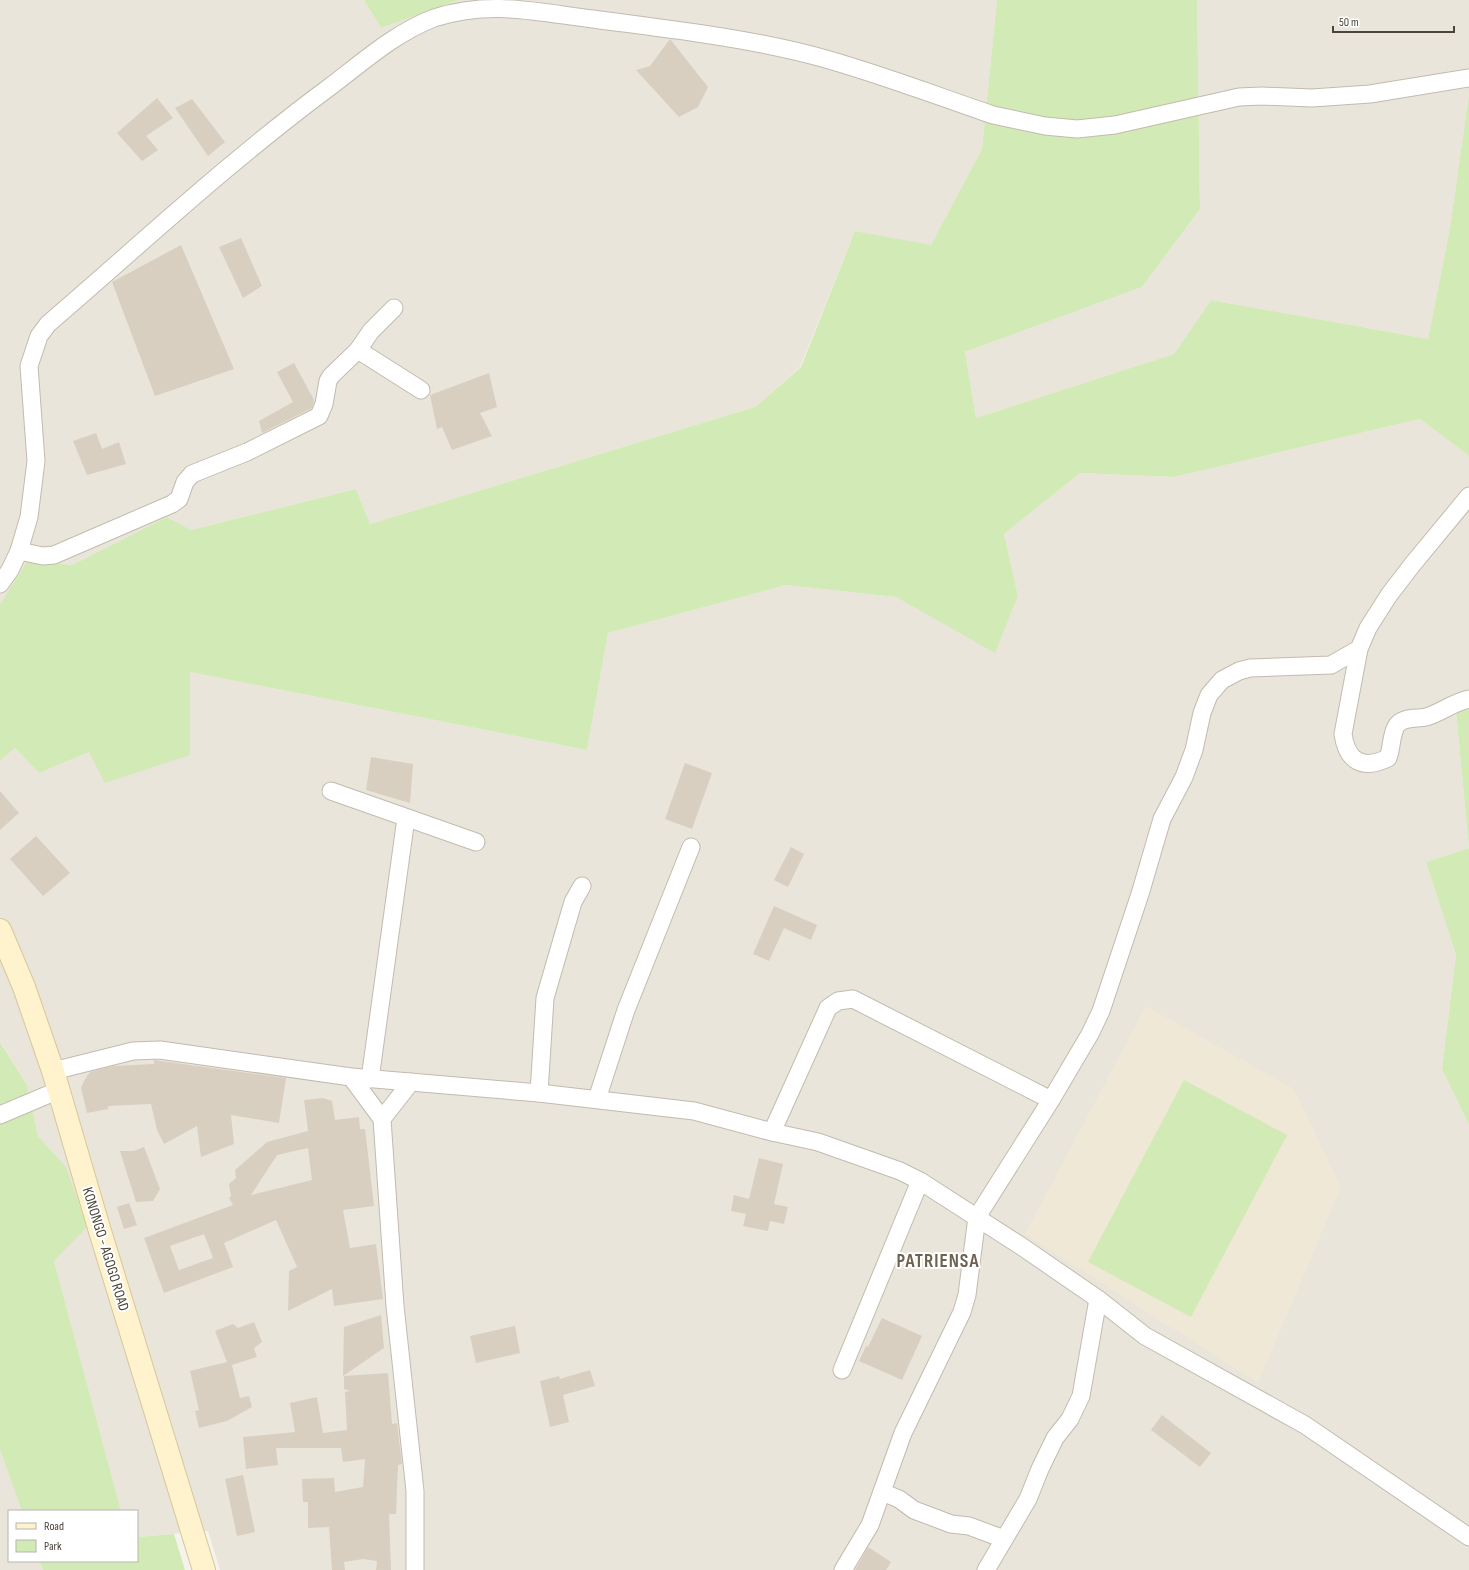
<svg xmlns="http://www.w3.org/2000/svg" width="1469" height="1570" font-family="'Sofia Sans Condensed',sans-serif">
	<rect width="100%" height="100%" fill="#f6f3ec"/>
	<g fill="#eae5da">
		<path d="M0,0h364l17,28 78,-28h538l-15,149 -51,97 -76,-15 -55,136 -45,40 -385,117 -14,-35 -165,41 -24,-13 -95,48 -44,-5 -28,44z"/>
		<path d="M1197,0h272v94l-19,134 -22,111 -217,-39 -37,54 -198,64 -11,-66 177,-65 58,-78z"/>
		<path d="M1420,419l49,37v253l-13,2 13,137 -43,14 30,93 -14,114 27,56v445h-1249l-12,-39 -71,6v-26h-16l-67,-250 12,-94 -28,-31 -11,-51 -27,-44v-280l15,-13 24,25 50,-21 101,-80 397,78 21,-117 178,-48 110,12 99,55 23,-56 -14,-62 76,-61 94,4z"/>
		<path d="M0,1450l22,61h-13v50h30l4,9h-43z"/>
	</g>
	<path fill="#efe8d6" d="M1146,1006l148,83 47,98 -83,196 -233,-149z"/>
	<g fill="#d2eab5">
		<path d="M364,0h95l-78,28z"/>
		<path d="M997,0h200l3,209 -58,78 -177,65 11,66 198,-64 37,-54 217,39 22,-111 19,-134v362l-49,-37 -246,58 -94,-4 -76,61 14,62 -23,57 -99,-56 -110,-12 -178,48 -21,117 -397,-78v83l-85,28 -16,-31 -50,21 -24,-25 -15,13v-157l28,-44 44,5 95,-48 24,13 165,-41 14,35 385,-117 46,-40 54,-136 76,14 51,-96z"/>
		<path d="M1469,709v416l-27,-56 14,-114 -30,-93 43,-14 -13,-137z"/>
		<path d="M0,1042l27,43 11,51 28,31 21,60 -33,34 67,250h-99l-22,-61z"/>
		<path d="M1184,1080l103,55 -96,182 -103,-55z"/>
		<path d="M174,1534l11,36h-142l-4,-9h98v-24z"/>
	</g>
	<g fill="#d8cfc1" fill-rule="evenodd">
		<path d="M670,39l38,48 -10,20 -19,10 -43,-47 14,-4z"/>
		<path d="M157,98l16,20 -27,18 12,14 -16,11 -25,-28z"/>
		<path d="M192,99l33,43 -17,14 -33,-48z"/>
		<path d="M241,238l21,48 -19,12 -24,-51z"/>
		<path d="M181,245l53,124 -79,27 -43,-114z"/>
		<path d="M294,363l20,37 -2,8 -50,25 -3,-12 34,-19 -16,-30z"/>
		<path d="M489,373l8,34 -17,6 12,23 -40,14 -10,-23 -5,2 -7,-34z"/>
		<path d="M96,433l6,16 17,-7 7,22 -39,11 -14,-34z"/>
		<path d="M371,757l42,7 -3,39 -44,-13z"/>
		<path d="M685,763l27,10 -20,56 -27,-10z"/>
		<path d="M0,791l19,22 -19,17z"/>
		<path d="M36,836l34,37 -27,23 -33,-37z"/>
		<path d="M791,847l13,7 -16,33 -14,-7z"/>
		<path d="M774,906l43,19 -6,15 -27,-12 -15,33 -16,-7z"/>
		<path d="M154,1060l132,18 -7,45 -48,-8 3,29 -33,13 -4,-31 -33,18 -7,-14 -6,-26 -43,2v3l-21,4 -6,-25 3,-7 6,-9 23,-6 41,-2z"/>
		<path d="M323,1098l9,3 3,19 24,-3 1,12h5l9,77 -31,4 7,38 26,-4 7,55 -49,7 -2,-17 -44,22 1,-40 8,-4 -21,-47 -52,23 9,24 -69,26 -20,-55 89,-33 -4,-7 2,-2 -2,-12 7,-6 -1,-8 32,-28 41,-11 -4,-31zM308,1148l4,32 -61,15 26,-40zM204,1234l9,24 -34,12 -9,-24z"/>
		<path d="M144,1147l16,42 -7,12 -17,1 -16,-51h14z"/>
		<path d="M759,1158l24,6 -9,40 14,3 -4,17 -14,-3 -2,10 -25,-5 3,-12 -15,-3 3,-16 15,4z"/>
		<path d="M129,1203l8,22 -13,4 -7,-22z"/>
		<path d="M381,1315l3,33 -41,28 1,-49z"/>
		<path d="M882,1318l40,18 -20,44 -43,-19 7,-15 2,1z"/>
		<path d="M254,1322l8,20 -8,6 3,9 -25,8 8,33 9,-2 3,11 -25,14 -28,7 -4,-17 4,-1 -9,-39 37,-9 -12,-31 18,-7 5,4z"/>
		<path d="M515,1326l5,27 -44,10 -6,-27z"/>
		<path d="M590,1370l5,16 -32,9 6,27 -19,5 -10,-46 19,-5 1,3z"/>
		<path d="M388,1373l4,51 5,-1 5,41 -4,1 -2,49h-7l2,56h-15l1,-9 -14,-2 -19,3 1,8h-13l-3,-43 -21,1v-26h-5l-1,-23 32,-1 1,14 28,-5 2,-28 -22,3 -2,-14h-65l2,17 -32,4 -3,-32 52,-5 -5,-29 27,-6 6,36 24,-3 -2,-38 5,-1 -6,-2v-13z"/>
		<path d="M1162,1415l49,38 -11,14 -49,-37z"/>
		<path d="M243,1475l12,57 -18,4 -12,-57z"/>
		<path d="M868,1547l23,15 -5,8h-31z"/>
	</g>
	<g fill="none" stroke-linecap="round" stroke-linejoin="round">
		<defs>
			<g id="street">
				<path d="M358,350l63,40"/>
				<path d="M19,551l24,5 11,-1 118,-51 7,-5 6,-17 7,-8 55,-22 72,-36 5,-12 4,-23 3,-5 27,-26 13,-19 23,-23"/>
				<path d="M0,584l10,-14 9,-19 10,-34 7,-56 -7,-95 10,-30 9,-12c93,-80 184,-165 283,-238 33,-25 64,-53 103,-68 57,-18 102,-6 159,1 74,10 149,18 222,37 60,16 119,39 178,59l52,11 32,3 38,-4 124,-28 23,-1 50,2 58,-4 99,-16"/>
				<path d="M1359,649l-16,85c4,28 20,36 45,24 4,-10 3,-25 9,-33 6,-8 19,-6 29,-8 15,-4 27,-15 43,-18"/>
				<path d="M331,791l145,51"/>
				<path d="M53,1071l80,-20 27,-1 191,27 188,16 155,18 78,21 46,10 82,29 20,10 101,65 77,53 47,37 160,89 164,112"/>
				<path d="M351,1077l31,42 13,187 20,185v79"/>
				<path d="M370,1079l36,-261"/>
				<path d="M539,1093l6,-95 28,-96 9,-16"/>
				<path d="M597,1099l29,-89 65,-163"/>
				<path d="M0,1115l59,-25"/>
				<path d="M382,1119l29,-37"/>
				<path d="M772,1132l56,-124 10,-7 15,-2 198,101"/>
				<path d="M842,1370l78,-189"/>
				<path d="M882,1492l17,7 15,11 37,14 18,2 35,13"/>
				<path d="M843,1570l27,-45 33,-92 59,-121 5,-17 10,-78 74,-117 39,-66 11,-23 39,-117 22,-75 22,-42 10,-27 8,-37 7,-18 13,-15 17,-9 11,-3 81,-3 28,-16 9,-21 21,-33 23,-30 57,-69"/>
				<path d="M986,1570l42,-71 12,-30 15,-31 15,-19 11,-23 17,-97"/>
			</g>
			<path id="secondary" d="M0,930l24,57 29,84 46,157 105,342"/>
		</defs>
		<use href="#street" stroke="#c2bbae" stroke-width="19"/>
		<use href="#secondary" stroke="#d6c79b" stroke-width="24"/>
		<use href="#street" stroke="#fff" stroke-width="17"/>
		<use href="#secondary" stroke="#fff3cd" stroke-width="22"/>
	</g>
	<g text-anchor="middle" stroke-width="4" stroke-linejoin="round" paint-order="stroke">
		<g font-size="15" fill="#4b4439" stroke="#fff">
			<text transform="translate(106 1249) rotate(73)" y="5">KONONGO - AGOGO ROAD</text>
		</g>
		<g font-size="19" font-weight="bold" letter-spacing="1" fill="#6e6250" stroke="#fff">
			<text x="938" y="1267">PATRIENSA</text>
		</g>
	</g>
	<rect x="8" y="1510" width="130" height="52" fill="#ffffff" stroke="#b7b4b0"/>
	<rect x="16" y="1523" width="20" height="6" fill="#fff3cd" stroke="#b7b4b0"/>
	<text x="44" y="1530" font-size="12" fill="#4b4439">Road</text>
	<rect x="16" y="1540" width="20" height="12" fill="#d2eab5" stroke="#b7b4b0"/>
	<text x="44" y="1550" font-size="12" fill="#4b4439">Park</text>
	<path d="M1333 26v6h121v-6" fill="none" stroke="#4b4439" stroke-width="2"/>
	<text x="1339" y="26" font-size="12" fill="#4b4439" stroke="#ffffff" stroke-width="3" paint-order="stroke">50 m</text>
</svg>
